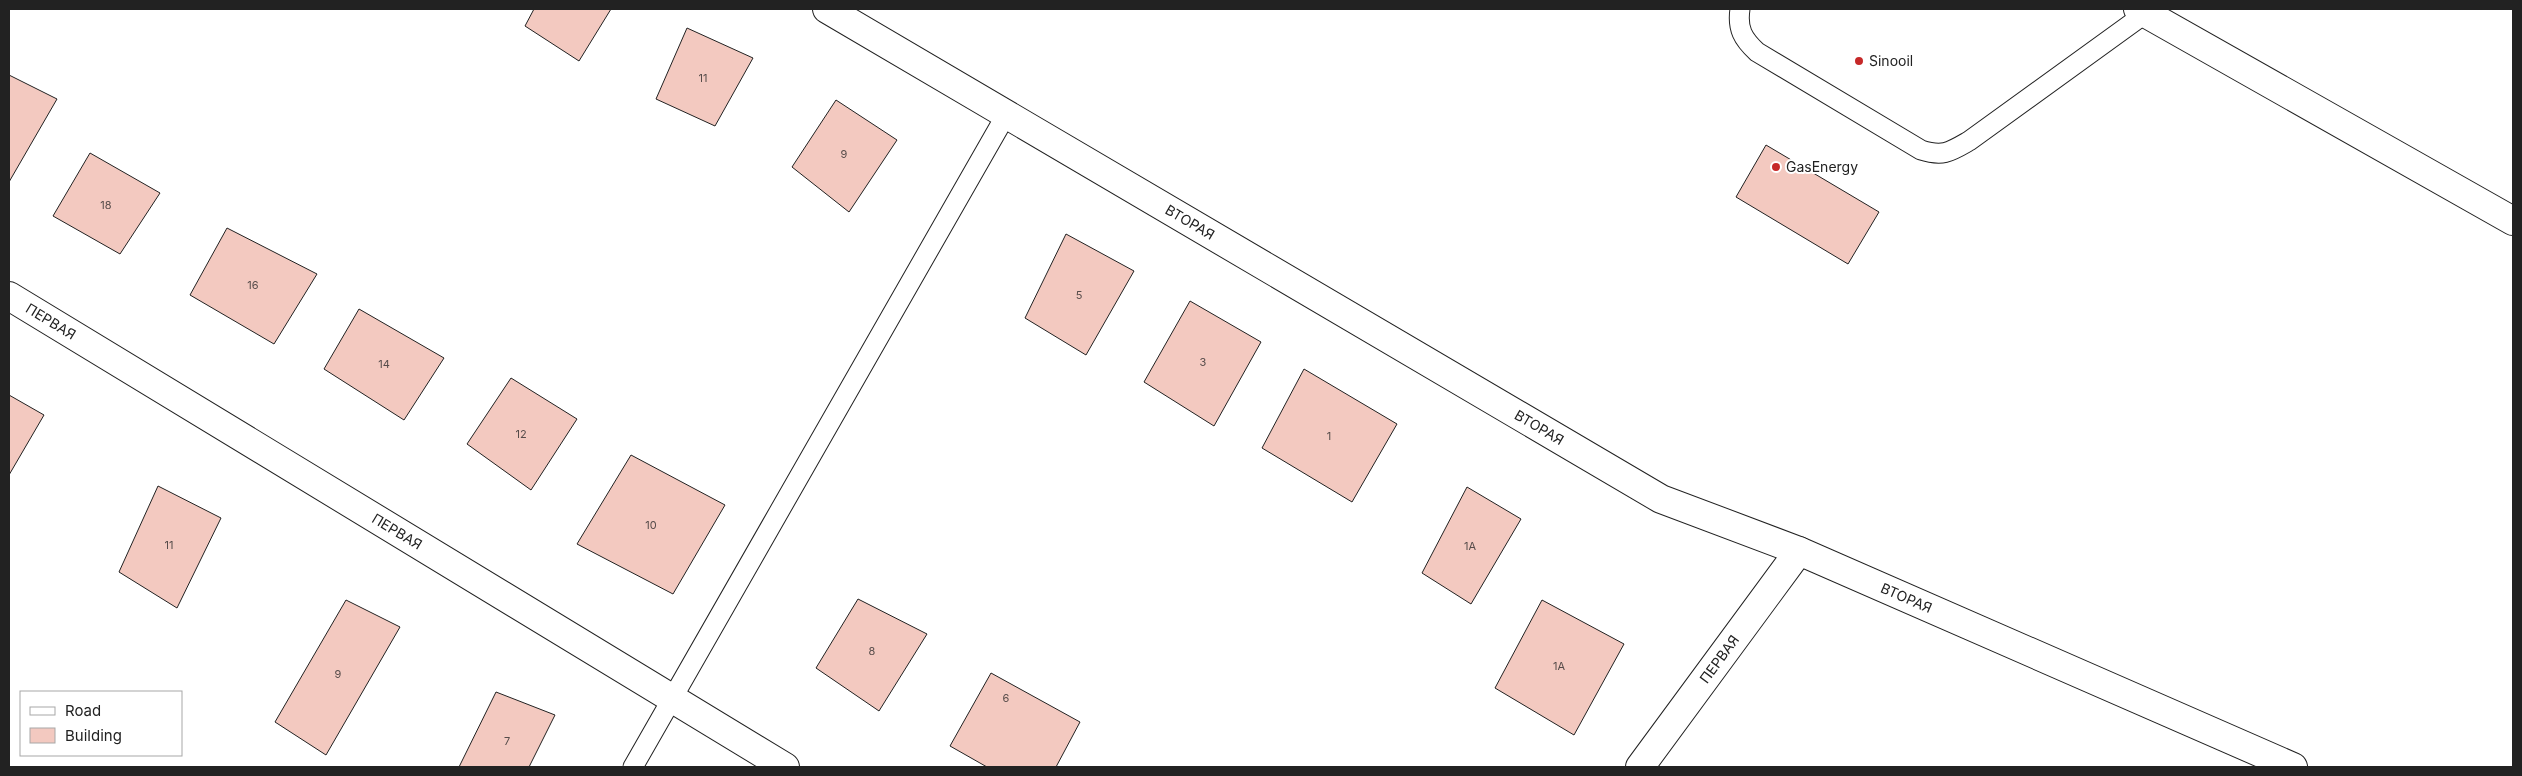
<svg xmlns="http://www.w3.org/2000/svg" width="2522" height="776" font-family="Inter,sans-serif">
	<rect width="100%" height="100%" fill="#fff"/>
	<g fill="#f3c9c0" stroke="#222">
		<path d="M534,9h77l-32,52 -54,-35z"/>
		<path d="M687,28l66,30 -38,68 -59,-27z"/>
		<path d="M9,75l48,24 -48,83z"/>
		<path d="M836,100l61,40 -48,72 -57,-45z"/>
		<path d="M1766,145l113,67 -31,52 -112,-67z"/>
		<path d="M90,153l70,40 -40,61 -67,-38z"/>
		<path d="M227,228l90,46 -43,70 -84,-49z"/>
		<path d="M1066,234l68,37 -48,84 -61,-37z"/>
		<path d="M1190,301l71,41 -47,84 -70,-44z"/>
		<path d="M359,309l85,49 -40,62 -80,-51z"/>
		<path d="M1304,369l93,55 -45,78 -90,-54z"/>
		<path d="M511,378l66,41 -46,71 -64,-46z"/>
		<path d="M9,395l35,20 -35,60z"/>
		<path d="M631,455l94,50 -52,89 -96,-50z"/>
		<path d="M158,486l63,32 -44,90 -58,-36z"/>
		<path d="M1467,487l54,32 -50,85 -49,-31z"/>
		<path d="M858,599l69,35 -48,77 -63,-43z"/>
		<path d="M346,600l54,27 -74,128 -51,-33z"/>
		<path d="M1542,600l82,44 -50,91 -79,-47z"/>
		<path d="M991,673l89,49 -24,45h-69l-37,-21z"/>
		<path d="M496,692l59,23 -26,52h-70z"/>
	</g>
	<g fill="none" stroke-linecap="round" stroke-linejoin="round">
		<defs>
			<g id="service">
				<path d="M1740,9c-3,20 3,30 17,43l164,98c22,7 29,2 48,-9l177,-128"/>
				<path d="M633,767l373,-652"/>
			</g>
			<g id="minor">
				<path id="s1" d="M827,9l834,490 138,52 494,216"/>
				<path id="s2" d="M9,296l776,471"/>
				<path id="s3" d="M1640,767l159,-216"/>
			</g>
			<path id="primary" d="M2138,9l375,212"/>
		</defs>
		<use href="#service" stroke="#222" stroke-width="21"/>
		<use href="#minor" stroke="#222" stroke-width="30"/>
		<use href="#primary" stroke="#222" stroke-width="30"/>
		<use href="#service" stroke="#fff" stroke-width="19"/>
		<use href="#minor" stroke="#fff" stroke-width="28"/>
		<use href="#primary" stroke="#fff" stroke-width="28"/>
	</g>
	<g fill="#c62828" stroke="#fff" stroke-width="2">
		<circle cx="1859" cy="61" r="5"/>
		<circle cx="1776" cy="167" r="5"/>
	</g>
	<g text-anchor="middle" stroke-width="4" stroke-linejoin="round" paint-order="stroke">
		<g font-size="11" fill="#564c4a">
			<text x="703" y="82">11</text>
			<text x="844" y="158">9</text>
			<text x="106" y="209">18</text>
			<text x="253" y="289">16</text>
			<text x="1079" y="299">5</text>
			<text x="1203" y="366">3</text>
			<text x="384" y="368">14</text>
			<text x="521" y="438">12</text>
			<text x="1329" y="440">1</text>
			<text x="651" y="529">10</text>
			<text x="169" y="549">11</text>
			<text x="1470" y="550">1А</text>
			<text x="872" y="655">8</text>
			<text x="1559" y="670">1А</text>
			<text x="338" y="678">9</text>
			<text x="1006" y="702">6</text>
			<text x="507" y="745">7</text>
		</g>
		<g font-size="14" fill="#222" stroke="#fff" text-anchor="start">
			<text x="1869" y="66">Sinooil</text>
			<text x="1786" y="172">GasEnergy</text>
		</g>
		<g font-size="14" fill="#222" stroke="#fff">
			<text dy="5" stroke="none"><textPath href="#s1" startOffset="421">ВТОРАЯ</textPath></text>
			<text dy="5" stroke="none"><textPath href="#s2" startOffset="49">ПЕРВАЯ</textPath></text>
			<text dy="5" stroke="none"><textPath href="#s1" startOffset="826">ВТОРАЯ</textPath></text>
			<text dy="5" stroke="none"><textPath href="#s2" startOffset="454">ПЕРВАЯ</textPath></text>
			<text dy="5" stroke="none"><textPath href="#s1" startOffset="1232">ВТОРАЯ</textPath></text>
			<text dy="5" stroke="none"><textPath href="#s3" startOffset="134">ПЕРВАЯ</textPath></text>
		</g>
	</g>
	<rect width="2522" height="776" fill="none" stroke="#222222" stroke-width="20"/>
	<rect x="20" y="691" width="162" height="65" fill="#ffffff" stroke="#a7a7a7"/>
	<rect x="30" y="707" width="25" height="8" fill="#ffffff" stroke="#a7a7a7"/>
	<text x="65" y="716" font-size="15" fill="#222222">Road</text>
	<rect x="30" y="728" width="25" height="15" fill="#f3c9c0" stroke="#a7a7a7"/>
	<text x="65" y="741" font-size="15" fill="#222222">Building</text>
</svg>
